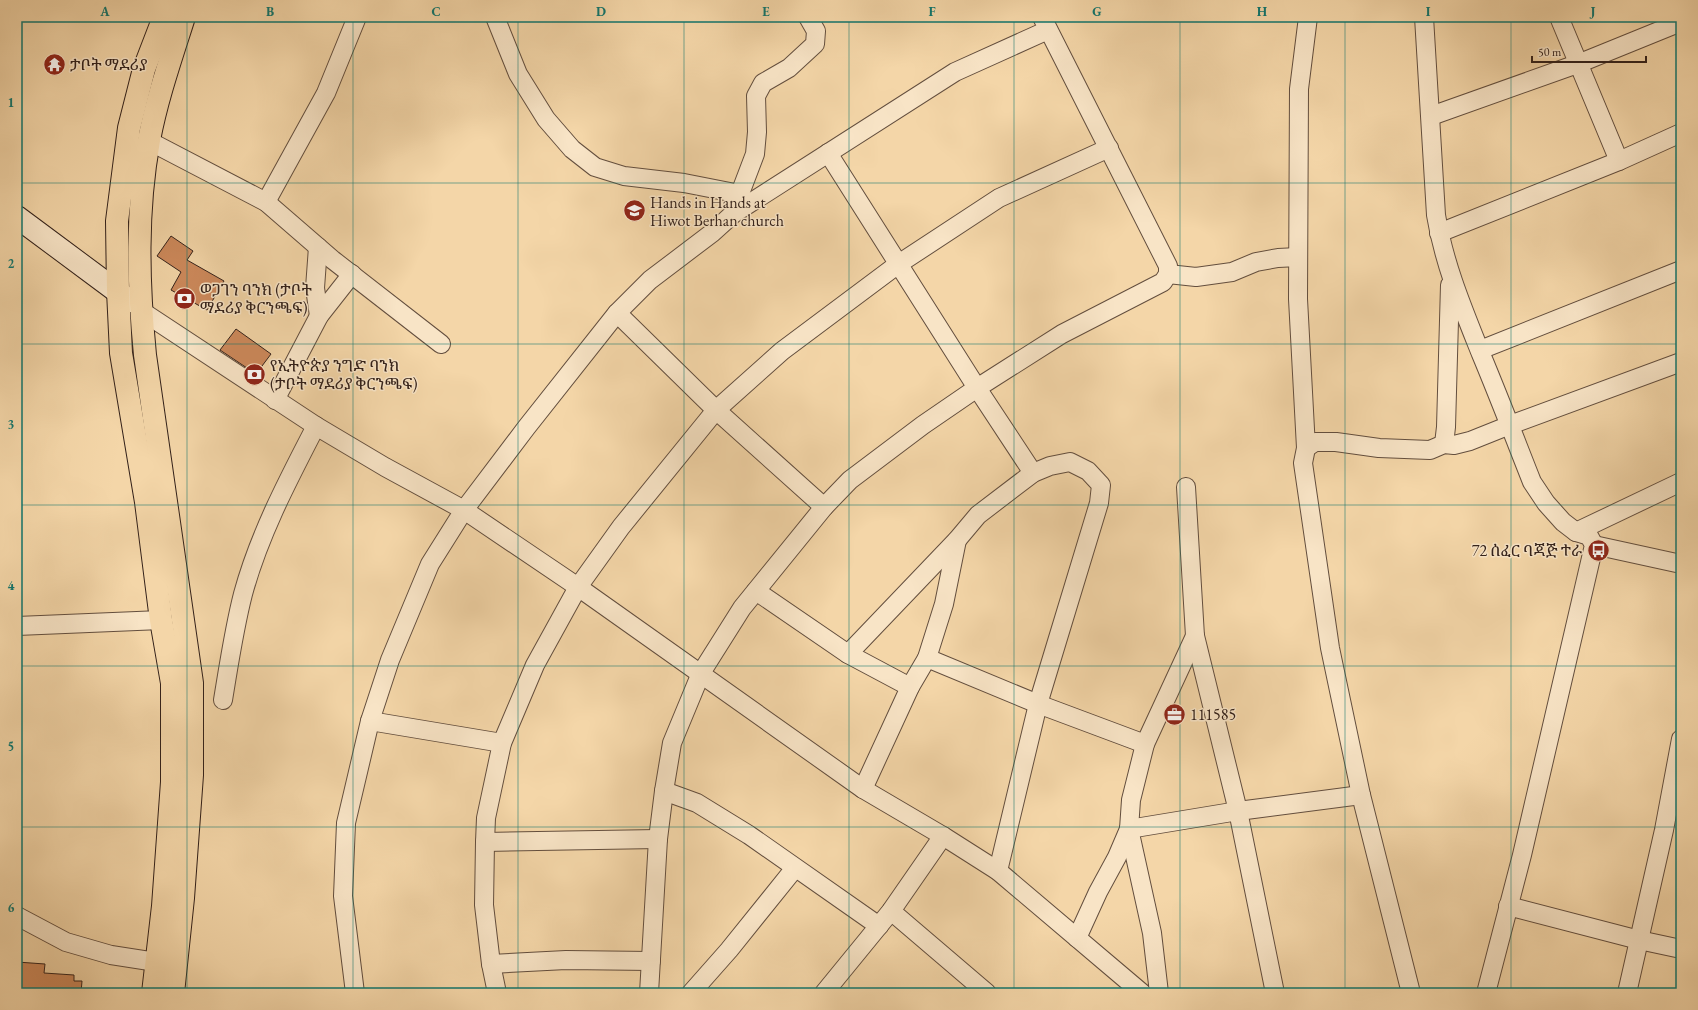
<svg xmlns="http://www.w3.org/2000/svg" width="1698" height="1010" font-family="'EB Garamond','Noto Serif Ethiopic',serif">
	<rect width="100%" height="100%" fill="#f4d6a8"/>
	<filter id="stains"><feTurbulence type="fractalNoise" baseFrequency=".005" numOctaves="4"/><feColorMatrix values="0 0 0 0 .2 0 0 0 0 .09 0 0 0 0 .02 0 0 0 .5 -.17"/></filter>
	<radialGradient id="worn" r=".72"><stop offset=".6" stop-color="#630" stop-opacity="0"/><stop offset="1" stop-color="#630" stop-opacity=".3"/></radialGradient>
	<g fill="#cd895b" stroke="#33211a">
		<path d="M171,236l22,15 -6,9 37,21 -17,29 -36,-20 10,-18 -24,-16z"/>
		<path d="M236,329l35,25 -15,20 -36,-24z"/>
		<path d="M17,962l28,2 -1,9 30,2v6h8l-1,12h-64z"/>
	</g>
	<g fill="none" stroke-linecap="round" stroke-linejoin="round">
		<defs>
			<g id="street">
				<path d="M495,17l23,57 28,45 26,30 23,18 29,9 60,7 56,11"/>
				<path d="M1308,17l-9,72 -1,210 8,149 -3,15 27,185 31,147 50,198"/>
				<path d="M1424,17l12,198c8,49 27,94 45,139 18,43 34,85 51,128l14,21 17,19 13,10 13,4 5,9 -72,310 -36,138"/>
				<path d="M1559,17l60,144"/>
				<path d="M1431,116l149,-53 101,-41"/>
				<path d="M149,141l117,61 67,58 108,84"/>
				<path d="M828,153l149,235 56,85"/>
				<path d="M266,202l60,-109 31,-76"/>
				<path d="M736,204l19,-50 2,-22 -1,-36 7,-13 26,-15 26,-24 1,-13 -8,-14"/>
				<path d="M1439,233l180,-72 62,-28"/>
				<path d="M318,247l-3,41 4,28"/>
				<path d="M1168,274l28,3 36,-5 24,-10 22,-4 20,-1"/>
				<path d="M140,310l176,116 69,41 79,43 114,77 285,202 80,47 55,35 144,122"/>
				<path d="M617,313l99,97 108,97"/>
				<path d="M1480,350l201,-80"/>
				<path d="M275,400l44,-84 33,-42"/>
				<path d="M1444,444l2,-17 4,-142"/>
				<path d="M1306,448l9,-6h21l43,6 51,2 14,-6 10,1 16,-4 40,-16 171,-63"/>
				<path d="M1186,487l9,149 43,175 37,182"/>
				<path d="M1576,532l105,-50"/>
				<path d="M1594,545l87,19"/>
				<path d="M756,591l92,63 62,33"/>
				<path d="M17,626l144,-6"/>
				<path d="M848,654l109,-114 21,-25 55,-42 17,-7 20,-4 18,9 13,14 -2,18 -61,201 -40,167"/>
				<path d="M927,658l111,46 107,40"/>
				<path d="M223,700c6,-36 11,-71 20,-106 16,-59 45,-114 73,-168"/>
				<path d="M370,721l132,22"/>
				<path d="M863,789l47,-102 17,-29 17,-54 13,-64"/>
				<path d="M664,791l33,12 52,32 130,91"/>
				<path d="M1129,829l109,-18 123,-16"/>
				<path d="M485,842l173,-3"/>
				<path d="M1508,906l131,34 42,9"/>
				<path d="M891,911l96,82"/>
				<path d="M17,916l49,26 45,13 45,7"/>
				<path d="M1077,938l21,-46 19,-35 12,-28"/>
				<path d="M491,964l75,-4 85,1"/>
				<path d="M355,993l-12,-97 3,-73 24,-102 20,-61 40,-96 34,-54 62,-82 91,-115 33,-33 62,-47 21,-19 222,-142 93,-42"/>
				<path d="M497,993l-6,-29 -7,-59 1,-63 1,-24 16,-75 33,-78 43,-78 43,-60 95,-117 66,-59 115,-86 102,-67 110,-50"/>
				<path d="M649,993l9,-154 6,-48 8,-48 29,-70 41,-65 82,-101 26,-27 73,-55 54,-37 85,-54 101,-52 5,-8v-8l-126,-249"/>
				<path d="M691,993l38,-43 66,-82"/>
				<path d="M824,993l67,-82 52,-75"/>
				<path d="M1159,993l-7,-60 -23,-104 2,-29 14,-56 50,-108"/>
				<path d="M1627,993l37,-163 17,-91"/>
			</g>
			<path id="secondary" d="M17,217l113,84"/>
			<g id="primary">
				<path d="M153,993l10,-87 9,-124v-99l-11,-63 -15,-118 -25,-149 -3,-62 -1,-70 12,-93 15,-59 20,-52"/>
				<path d="M173,993l10,-95 9,-123v-92l-47,-328c-7,-72 -9,-144 4,-215 8,-42 22,-82 35,-123"/>
			</g>
		</defs>
		<use href="#street" stroke="#634e3e" stroke-width="20"/>
		<use href="#secondary" stroke="#33211a" stroke-width="24"/>
		<use href="#primary" stroke="#33211a" stroke-width="24"/>
		<use href="#street" stroke="#f8e4c6" stroke-width="18"/>
		<use href="#secondary" stroke="#f8e4c6" stroke-width="22"/>
		<use href="#primary" stroke="#f4d6a8" stroke-width="22"/>
	</g>
	<path fill="none" stroke="#0f766e" stroke-width="1" stroke-opacity="0.55" d="M187,17v976M353,17v976M518,17v976M684,17v976M849,17v976M1014,17v976M1180,17v976M1345,17v976M1511,17v976M17,183h1664M17,344h1664M17,505h1664M17,666h1664M17,827h1664"/>
	<defs>
		<symbol id="temple-disc" viewBox="-11 -11 22 22"><circle r="9.5" fill="#8f2418" stroke="#f8e4c6"/><path d="M0-6L5-2H3V0L6.5 2.5H4V6H1.5V3h-3V6H-4V2.5H-6.5L-3 0V-2H-5Z" fill="#fff"/></symbol>
		<symbol id="school-disc" viewBox="-11 -11 22 22"><circle r="9.5" fill="#8f2418" stroke="#f8e4c6"/><path d="M0-5L7-2L0 1L-7-2ZM-4 1L0 2.5L4 1V4Q0 6-4 4Z" fill="#fff"/></symbol>
		<symbol id="bank-disc" viewBox="-11 -11 22 22"><circle r="9.5" fill="#8f2418" stroke="#f8e4c6"/><path d="M-6-4H6V4H-6ZM0-2.3a2.3 2.3 0 1 0 0 4.6a2.3 2.3 0 1 0 0-4.6Z" fill="#fff"/></symbol>
		<symbol id="bus-disc" viewBox="-11 -11 22 22"><circle r="9.5" fill="#8f2418" stroke="#f8e4c6"/><path d="M-5-6H5V4H4V6H2V4H-2V6H-4V4H-5ZM-3.5-4V0h7V-4ZM-3.5 1.2v1.5H-2V1.2ZM2 1.2v1.5H3.5V1.2Z" fill="#fff"/></symbol>
		<symbol id="office-disc" viewBox="-11 -11 22 22"><circle r="9.5" fill="#8f2418" stroke="#f8e4c6"/><path d="M-6-3h4V-5.5h4V-3h4V5H-6ZM-1-4.5V-3h2v-1.5ZM-6 0V1H6V0Z" fill="#fff"/></symbol>
	</defs>
	<g fill-rule="evenodd">
		<use href="#temple-disc" x="42" y="52" width="25" height="25"/>
		<use href="#school-disc" x="622" y="198" width="25" height="25"/>
		<use href="#bank-disc" x="172" y="286" width="25" height="25"/>
		<use href="#bank-disc" x="242" y="362" width="25" height="25"/>
		<use href="#bus-disc" x="1586" y="538" width="25" height="25"/>
		<use href="#office-disc" x="1162" y="702" width="25" height="25"/>
	</g>
	<g text-anchor="middle" stroke-width="3" stroke-linejoin="round" paint-order="stroke">
		<g font-size="16" fill="#33211a" stroke="#f8e4c6" text-anchor="start">
			<text x="70" y="70">ታቦት ማደሪያ</text>
			<text x="650" y="208">Hands in Hands at<tspan x="650" dy="18">Hiwot Berhan church</tspan></text>
			<text x="200" y="295">ወጋገን ባንክ (ታቦት<tspan x="200" dy="18">ማደሪያ ቅርንጫፍ)</tspan></text>
			<text x="270" y="371">የኢትዮጵያ ንግድ ባንክ<tspan x="270" dy="18">(ታቦት ማደሪያ ቅርንጫፍ)</tspan></text>
			<text x="1582" y="556" text-anchor="end">72 ሰፈር ባጃጅ ተራ</text>
			<text x="1190" y="720">111585</text>
		</g>
	</g>
	<rect width="1698" height="1010" fill="none" stroke="#f4d6a8" stroke-width="44"/>
	<path d="M1532 56v6h114v-6" fill="none" stroke="#33211a" stroke-width="2"/>
	<text x="1538" y="56" font-size="12" fill="#33211a" stroke="#f8e4c6" stroke-width="3" paint-order="stroke">50 m</text>
	<rect x="22" y="22" width="1654" height="966" fill="none" stroke="#0f766e" stroke-width="1.5"/>
	<g font-size="13" text-anchor="middle" font-weight="bold" fill="#0f766e">
		<text x="105" y="16">A</text>
		<text x="270" y="16">B</text>
		<text x="436" y="16">C</text>
		<text x="601" y="16">D</text>
		<text x="766" y="16">E</text>
		<text x="932" y="16">F</text>
		<text x="1097" y="16">G</text>
		<text x="1262" y="16">H</text>
		<text x="1428" y="16">I</text>
		<text x="1593" y="16">J</text>
		<text x="11" y="107">1</text>
		<text x="11" y="268">2</text>
		<text x="11" y="429">3</text>
		<text x="11" y="590">4</text>
		<text x="11" y="751">5</text>
		<text x="11" y="912">6</text>
	</g>
	<rect width="100%" height="100%" filter="url(#stains)"/>
	<rect width="100%" height="100%" fill="url(#worn)"/>
</svg>
